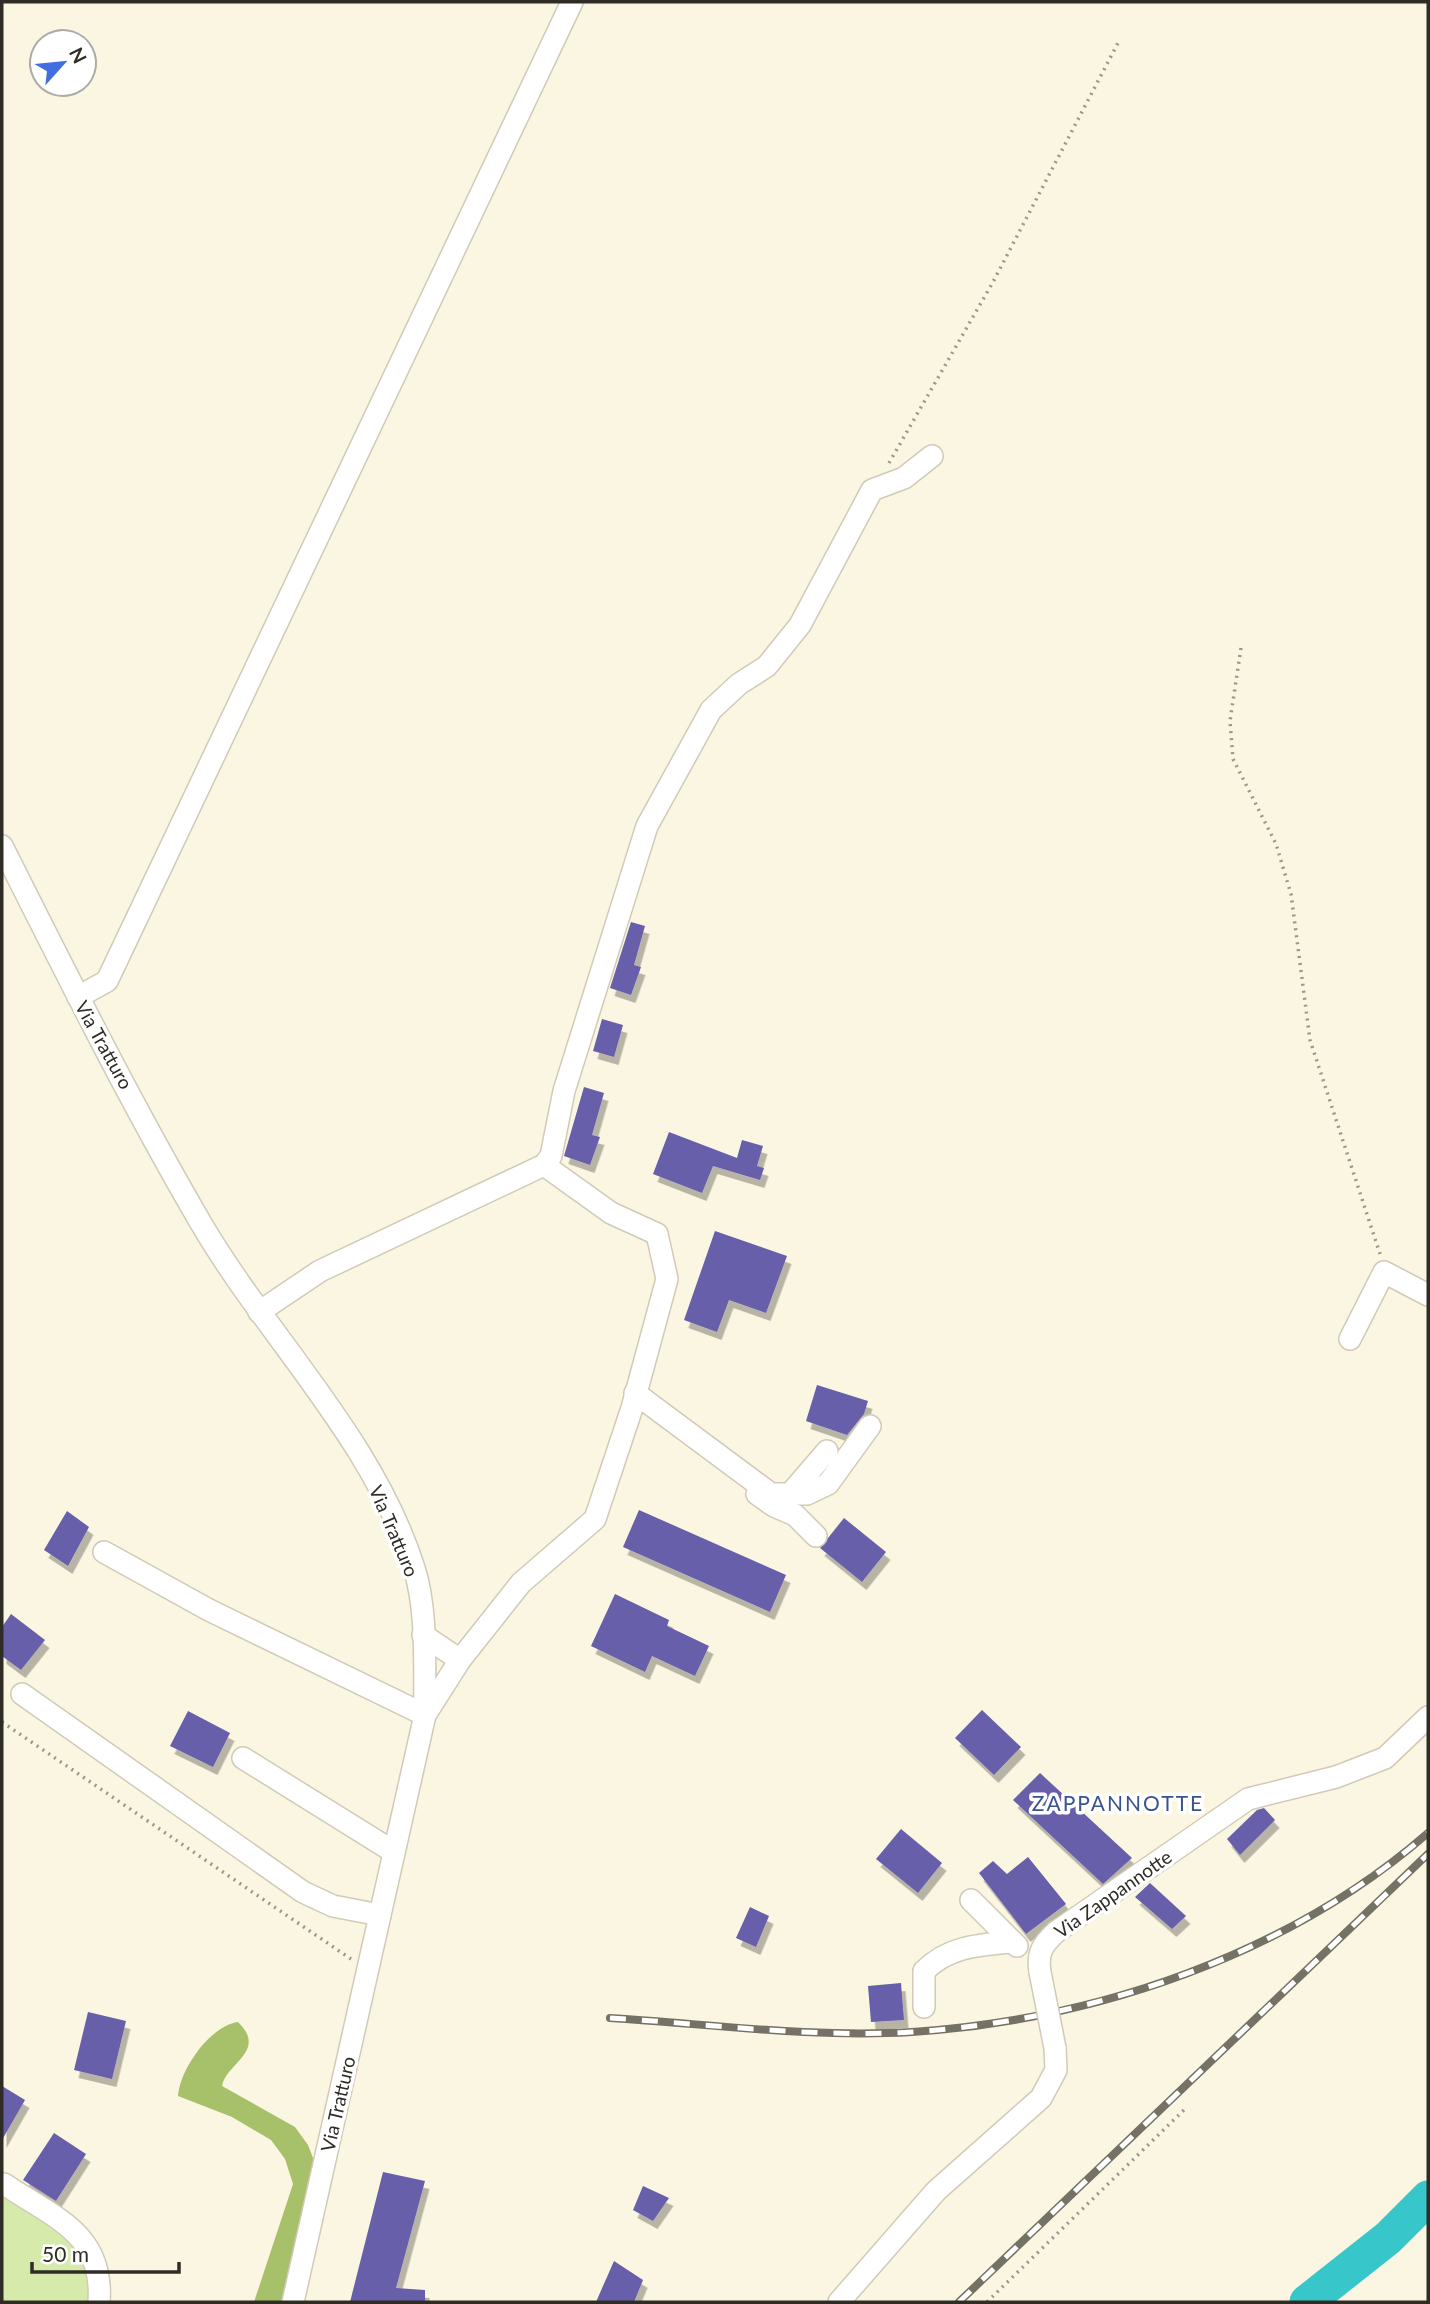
<svg xmlns="http://www.w3.org/2000/svg" width="1430" height="2304" font-family="Lato,sans-serif">
	<defs>
		<filter id="shadow"><feDropShadow dx="4.5" dy="8" stdDeviation="0" flood-color="#0004"/></filter>
	</defs>
	<rect width="100%" height="100%" fill="#fbf6e1"/>
	<path fill="#d6ebab" d="M2,2190l83,58 9,54h-92z"/>
	<path fill="#a7c16a" d="M238,2022c30,29 -12,41 -16,64l73,41 13,18 10,26 -30,131h-34l39,-118 -8,-25 -14,-19 -39,-23 -54,-21c2,-27 32,-70 60,-74z"/>
	<g fill="none" stroke-linecap="round" stroke-linejoin="round">
		<path stroke="#37c7ca" stroke-width="35" d="M1307,2302l81,-64 40,-40"/>
	</g>
	<g fill="#675eaa" filter="url(#shadow)">
		<path d="M631,922l14,4 -11,39 7,2 -10,28 -21,-7z"/>
		<path d="M602,1019l21,6 -9,32 -21,-6z"/>
		<path d="M584,1087l20,6 -12,42 8,2 -10,28 -26,-9z"/>
		<path d="M669,1132l68,26 5,-18 21,6 -6,20 7,2 -4,12 -47,-14 -11,27 -49,-19z"/>
		<path d="M715,1231l72,25 -21,57 -37,-13 -12,32 -33,-12z"/>
		<path d="M817,1385l51,16 -4,13 -17,21 -41,-14z"/>
		<path d="M639,1510l147,65 -16,37 -147,-65z"/>
		<path d="M67,1511l22,16 -21,39 -24,-16z"/>
		<path d="M844,1518l42,34 -24,30 -42,-34z"/>
		<path d="M615,1594l54,26 -2,6 42,20 -14,30 -43,-20 -7,16 -54,-26z"/>
		<path d="M11,1614l34,26 -24,30 -19,-14v-29z"/>
		<path d="M982,1710l39,37 -27,28 -39,-37z"/>
		<path d="M188,1711l42,22 -17,34 -43,-21z"/>
		<path d="M1040,1773l92,85 -29,26 -90,-84z"/>
		<path d="M1264,1808l11,12 -35,35 -13,-16 30,-29z"/>
		<path d="M901,1829l41,34 -24,30 -42,-34z"/>
		<path d="M1028,1857l38,47 -40,30 -47,-61 14,-12 14,13z"/>
		<path d="M1150,1883l36,33 -14,13 -37,-32z"/>
		<path d="M750,1907l19,9 -13,31 -20,-9z"/>
		<path d="M901,1983l3,37 -33,2 -3,-36z"/>
		<path d="M88,2012l38,9 -14,58 -38,-9z"/>
		<path d="M2,2086l23,14 -23,40z"/>
		<path d="M54,2133l32,21 -30,47 -33,-21z"/>
		<path d="M383,2172l42,9 -29,107 29,2v12h-75z"/>
		<path d="M643,2186l26,12 -16,23 -20,-11z"/>
		<path d="M614,2261l29,19 -9,22h-38z"/>
	</g>
	<g fill="none" stroke-linecap="round" stroke-linejoin="round">
		<defs>
			<g id="minor">
				<path d="M2,846c64,127 128,256 200,379 68,115 171,214 212,343 14,43 10,102 11,147l-132,587"/>
				<path d="M78,997l29,-16 465,-979"/>
				<path d="M259,1312l61,-41 224,-106 7,-9 13,-65 83,-265 64,-116 28,-26 28,-18 33,-41 72,-135 32,-12 28,-22"/>
				<path d="M1350,1339l34,-67 44,23"/>
				<path d="M635,1393l136,101h36l21,-10 42,-58"/>
				<path d="M757,1494l17,12 21,9 21,21"/>
				<path d="M790,1494l37,-43"/>
				<path d="M104,1552l105,58 216,105 35,-55 61,-77 74,-64 37,-111 35,-129 -10,-45 -46,-21 -67,-48"/>
				<path d="M423,1635l37,25"/>
				<path d="M22,1694l281,198 30,14 47,9"/>
				<path d="M243,1758l151,94"/>
				<path d="M971,1900l46,46"/>
				<path d="M1040,1972c-3,-19 2,-27 16,-40l192,-133 88,-22 49,-19 43,-41"/>
				<path d="M924,2007v-36c24,-24 53,-26 86,-29"/>
				<path d="M4,2184c50,34 100,49 95,118"/>
				<path d="M839,2302l97,-111 105,-93 15,-28 -1,-22"/>
			</g>
		</defs>
		<use href="#minor" stroke="#d0cab7" stroke-width="24"/>
		<g stroke="#9a9788" stroke-width="3.5" stroke-dasharray="2 5" stroke-linecap="butt">
			<path d="M889,463l104,-181 126,-241"/>
			<path d="M1241,648l-11,73 3,38 43,85 15,50 19,146 70,214"/>
			<path d="M2,1722l349,237"/>
			<path d="M987,2302l200,-195"/>
		</g>
		<use href="#minor" stroke="#fff" stroke-width="21"/>
		<defs>
			<g id="rail">
				<path d="M610,2018c100,6 202,20 302,14 183,-12 376,-77 516,-199"/>
				<path d="M959,2302l469,-448"/>
			</g>
		</defs>
		<use href="#rail" stroke="#757265" stroke-width="8"/>
		<use href="#rail" stroke="#fff" stroke-width="5" stroke-dasharray="16" stroke-linecap="butt"/>
		<defs>
			<path id="minor-bridge" d="M1040,1972l15,76"/>
		</defs>
		<use href="#minor-bridge" stroke="#d0cab7" stroke-width="24" stroke-linecap="butt"/>
		<use href="#minor-bridge" stroke="#fff" stroke-width="21"/>
	</g>
	<g text-anchor="middle" stroke-width="7" stroke-linejoin="round" paint-order="stroke">
		<g font-size="19" fill="#2e2c24" stroke="#fff">
			<text transform="translate(104 1045) rotate(61)" y="7">Via Tratturo</text>
			<text transform="translate(394 1531) rotate(67)" y="7">Via Tratturo</text>
			<text transform="translate(1113 1894) rotate(-35)" y="7">Via Zappannotte</text>
			<text transform="translate(338 2104) rotate(-77)" y="7">Via Tratturo</text>
		</g>
		<g font-size="21" letter-spacing="2" fill="#3a548e" stroke="#fff">
			<text x="1118" y="1811">ZAPPANNOTTE</text>
		</g>
	</g>
	<rect width="1430" height="2304" fill="none" stroke="#2e2c24" stroke-width="7"/>
	<g transform="translate(63 63) rotate(63)"><circle r="33" fill="#ffffff" stroke="#ababa7" stroke-width="2"/>
	<path d="M0-5L12 26L0 18L-12 26Z" fill="#416fe1"/>
	<text y="-10" font-size="19" font-weight="bold" text-anchor="middle" fill="#2e2c24">N</text>
	</g>
	<path d="M32 2262v10h147v-10" fill="none" stroke="#2e2c24" stroke-width="3.5"/>
	<text x="42" y="2262" font-size="21" fill="#2e2c24" stroke="#ffffff" stroke-width="5" paint-order="stroke">50 m</text>
</svg>
